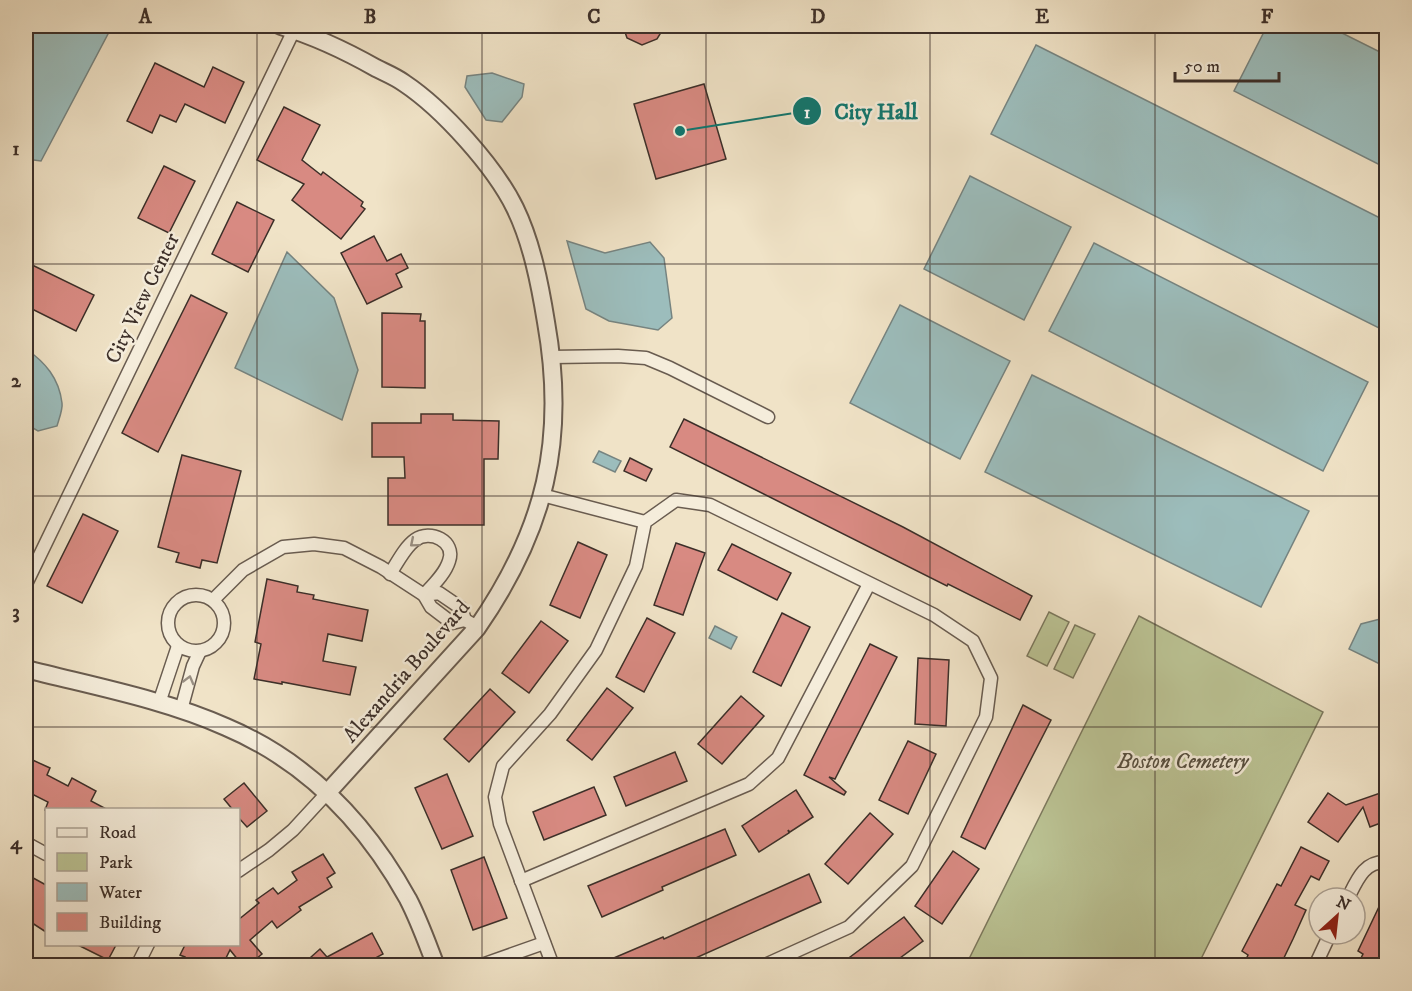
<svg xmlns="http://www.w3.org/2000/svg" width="1412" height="991" font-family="'IM FELL DW Pica',serif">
	<rect width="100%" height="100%" fill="#f0e3c7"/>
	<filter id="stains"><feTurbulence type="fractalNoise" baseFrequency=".00333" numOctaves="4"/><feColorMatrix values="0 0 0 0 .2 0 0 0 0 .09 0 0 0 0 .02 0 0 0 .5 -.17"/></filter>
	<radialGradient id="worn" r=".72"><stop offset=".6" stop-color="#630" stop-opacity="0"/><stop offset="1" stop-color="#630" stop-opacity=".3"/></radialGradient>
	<g fill="#bbc394" stroke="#7c795e" stroke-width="1.5">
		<path d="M1049,612l20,10 -22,44 -20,-10z"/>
		<path d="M1139,616l184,96 -125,253h-232z"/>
		<path d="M1075,625l20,9 -22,44 -19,-9z"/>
	</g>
	<g fill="#9cbdbc" stroke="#768481" stroke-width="1.5">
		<path d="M26,26h71l12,6 -68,129 -15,-2z"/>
		<path d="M1267,26h61l58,29v113l-152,-77z"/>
		<path d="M1036,45l350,176v102l-3,7 -392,-196z"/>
		<path d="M492,73l32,11 -2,13 -20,25 -16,-2 -21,-33 2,-11z"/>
		<path d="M970,176l101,51 -47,93 -100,-51z"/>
		<path d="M567,241l38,12 45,-11 14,16 8,60 -14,12 -49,-9 -23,-12z"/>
		<path d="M1094,243l274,139 -45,89 -274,-140z"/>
		<path d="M287,252l47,46 24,72 -16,50 -107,-52z"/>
		<path d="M900,305l110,56 -50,98 -110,-56z"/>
		<path d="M26,349c19,13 33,29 36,54 1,6 -3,16 -5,23l-19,5 -12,-7z"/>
		<path d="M1032,375l277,136 -48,96 -276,-135z"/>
		<path d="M599,451l22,10 -6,11 -22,-10z"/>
		<path d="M1380,619l6,3v45l-37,-18 12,-25z"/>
		<path d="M715,626l22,11 -6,12 -22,-11z"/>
	</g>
	<g fill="#d88a82" stroke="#3c2f29" stroke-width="1.5">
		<path d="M623,26h42l-8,13 -15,6 -15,-7z"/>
		<path d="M155,63l49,24 9,-20 31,15 -19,41 -40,-19 -9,18 -16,-7 -8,18 -25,-12z"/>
		<path d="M704,84l22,75 -70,20 -22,-75z"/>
		<path d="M284,107l36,18 -18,35 19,15 2,-3 40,30 -2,4 4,3 -24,30 -49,-39 12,-16 -47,-24z"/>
		<path d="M164,166l31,15 -26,52 -31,-15z"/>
		<path d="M237,202l37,18 -26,52 -36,-18z"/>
		<path d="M374,236l13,25 14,-7 7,14 -12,6 6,13 -35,17 -26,-51z"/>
		<path d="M26,262l68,33 -18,36 -50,-25z"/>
		<path d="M191,295l36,18 -69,139 -36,-19z"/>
		<path d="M382,313l39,1 -1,7h5v67l-43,-1z"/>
		<path d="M421,414h32v6l46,1 -1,38h-14v66h-96v-47h17l-1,-21h-32v-34h49z"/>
		<path d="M684,419l219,108 129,69 -12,24 -72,-36 -1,2 -277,-139z"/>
		<path d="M182,455l59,16 -24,92 -15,-3 -2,8 -24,-6 3,-9 -21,-6z"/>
		<path d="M630,458l22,11 -6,12 -22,-10z"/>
		<path d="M83,514l35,17 -36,72 -35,-17z"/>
		<path d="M578,542l29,13 -27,63 -30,-13z"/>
		<path d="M676,543l29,10 -22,62 -29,-10z"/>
		<path d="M732,544l59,29 -14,27 -59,-30z"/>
		<path d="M267,579l31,7 -1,6 17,3 -1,4 55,11 -6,31 -34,-7 -5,27 33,6 -6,28 -68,-13v2l-28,-5 7,-35 -6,-2z"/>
		<path d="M782,613l28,14 -29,59 -28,-14z"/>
		<path d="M647,618l28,15 -31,59 -28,-15z"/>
		<path d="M541,621l27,20 -39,52 -27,-20z"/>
		<path d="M870,644l27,13 -62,122 -6,-2 17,15 -2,3 -40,-20z"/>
		<path d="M918,658l31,2 -3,66 -31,-2z"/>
		<path d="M607,688l26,20 -41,52 -25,-20z"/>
		<path d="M490,689l25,23 -46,50 -25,-23z"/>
		<path d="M741,696l23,20 -42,48 -24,-20z"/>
		<path d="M1023,705l28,15 -66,129 -24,-12z"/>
		<path d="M908,741l28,13 -28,60 -29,-14z"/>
		<path d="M675,752l12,29 -61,25 -12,-29z"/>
		<path d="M26,757l24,11 -3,7 21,11 4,-8 24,13 -5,10 17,9h-63l3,-8 -22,-11z"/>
		<path d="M447,774l26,62 -31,13 -27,-61z"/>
		<path d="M244,783l23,28 -20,16 -9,-10v-7h-5l-9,-11z"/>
		<path d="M594,787l12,28 -62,25 -11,-28z"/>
		<path d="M796,790l17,27 -23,15 -2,-2 1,3 -30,19 -17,-26z"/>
		<path d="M1386,791v30l-16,6 -7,-20 -25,35 -30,-20 20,-29 18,12z"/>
		<path d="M870,813l23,21 -45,50 -23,-20z"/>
		<path d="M725,829l11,26 -74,32 1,3 -61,27 -14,-31z"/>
		<path d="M1301,847l28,14 -10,19 -8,-4 -16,29 11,5 -13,29 -13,27h-37l5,-11 -6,-4 35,-67 4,2z"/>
		<path d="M953,851l26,18 -37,55 -27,-18z"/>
		<path d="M323,854l12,19 -8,5 5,9 -33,20 2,3 -24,18 -5,-7 -22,19 12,14 -14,12h-5l-13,-16 -8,16h-41l4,-9 -5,-2 5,-10h53v-25l21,-17 -3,-3 17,-12 5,6 19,-14 -5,-8z"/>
		<path d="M484,857l23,61 -34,12 -22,-60z"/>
		<path d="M26,874l20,11v47l-20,-13z"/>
		<path d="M809,874l12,28 -132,59 -1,-2 -15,7h-78l68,-29 1,2z"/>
		<path d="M1386,892v74h-20l-7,-4 4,-8 -5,-3z"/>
		<path d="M904,917l19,24 -34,25h-51z"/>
		<path d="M372,933l11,21 -22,12h-60l19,-17 7,8z"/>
		<path d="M78,945h38l-8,15z"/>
	</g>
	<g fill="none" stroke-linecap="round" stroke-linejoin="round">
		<defs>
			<g id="minor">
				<path d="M552,357l66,-1 28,2 24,10 98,49"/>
				<path d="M542,495l103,27"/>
				<path d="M390,574c7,-11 15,-27 25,-34 15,-11 41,1 34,21 -4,13 -16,24 -25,34"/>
				<path d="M26,584l268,-554"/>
				<circle cx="196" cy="623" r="28"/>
				<path d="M424,595l15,-2 22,15 4,12 7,4"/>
				<path d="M213,600l30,-30 40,-23 31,-3 30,4 37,19 43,28 7,12 21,16 13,-3"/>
				<path d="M159,703l19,-57"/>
				<path d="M181,710l12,-44 7,-15"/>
				<path d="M26,843l20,11"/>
				<path d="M238,871l31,-21 24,-20 35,-38"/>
				<path d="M521,881l228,-97 29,-26 91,-174"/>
				<path d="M1348,898c9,-18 16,-37 38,-36"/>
				<path d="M137,966l11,-22"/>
				<path d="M479,966l65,-23"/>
				<path d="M553,966l-53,-142 -5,-27 8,-31 47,-52 46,-64 40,-84 9,-44 31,-22 34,5 224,110 39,26 18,37 -5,39 -74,149 -63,61 -86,39"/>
				<path d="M1315,966l15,-32"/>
			</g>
			<g id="tertiary">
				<path d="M281,26c33,10 65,25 95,42 10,5 20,9 28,15 39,26 91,84 111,125 17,35 25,77 31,114 21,118 -1,208 -69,306l-149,164"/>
				<path d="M26,669c66,17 137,30 200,58 80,34 140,96 182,172 11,21 19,44 28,67"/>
			</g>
		</defs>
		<use href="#minor" stroke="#695c50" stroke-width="15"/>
		<use href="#tertiary" stroke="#695c50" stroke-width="20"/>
		<use href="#minor" stroke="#f5eddb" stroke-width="12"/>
		<use href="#tertiary" stroke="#f5eddb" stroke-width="16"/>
	</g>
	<defs><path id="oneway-chevron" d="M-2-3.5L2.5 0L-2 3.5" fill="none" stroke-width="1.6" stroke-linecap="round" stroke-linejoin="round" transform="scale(1.5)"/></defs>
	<g stroke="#988e82">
		<use href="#oneway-chevron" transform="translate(414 543) rotate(140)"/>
		<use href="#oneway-chevron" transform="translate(189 680) rotate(-75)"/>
	</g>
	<path fill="none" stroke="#3c2f29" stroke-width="1.5" stroke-opacity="0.55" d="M257,26v940M482,26v940M706,26v940M930,26v940M1155,26v940M26,264h1360M26,496h1360M26,727h1360"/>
	<g text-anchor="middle" stroke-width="5" stroke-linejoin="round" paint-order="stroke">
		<g font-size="21" fill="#3c2f29" stroke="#f5eddb">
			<text transform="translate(142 298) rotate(-64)" y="7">City View Center</text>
			<text transform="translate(406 671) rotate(-49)" y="7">Alexandria Boulevard</text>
		</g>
		<g font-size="21" font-style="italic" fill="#554d3e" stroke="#f5eddb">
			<text x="1183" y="768">Boston Cemetery</text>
		</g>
	</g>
	<path fill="none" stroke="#0f766e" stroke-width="2" d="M680 131L807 111"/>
	<g fill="#0f766e" stroke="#f5eddb" stroke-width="2">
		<circle cx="680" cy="131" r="6"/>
		<circle cx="807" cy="111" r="15"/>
	</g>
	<g font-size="18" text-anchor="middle" font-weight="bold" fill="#fff">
		<text x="807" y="118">1</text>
	</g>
	<g font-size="22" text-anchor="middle" font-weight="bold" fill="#0f766e" stroke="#f5eddb" stroke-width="5" stroke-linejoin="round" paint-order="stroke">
		<text x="876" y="119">City Hall</text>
	</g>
	<rect width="1412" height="991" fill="none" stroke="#f0e3c7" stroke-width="66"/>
	<rect x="45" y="808" width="195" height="138" fill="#f5eddb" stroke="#aba194" stroke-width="1.5"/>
	<rect x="57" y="828" width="30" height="9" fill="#f5eddb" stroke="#aba194" stroke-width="1.5"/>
	<text x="99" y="838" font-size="18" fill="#3c2f29">Road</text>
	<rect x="57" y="853" width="30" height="18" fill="#bbc394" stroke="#aba194" stroke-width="1.5"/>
	<text x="99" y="868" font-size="18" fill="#3c2f29">Park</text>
	<rect x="57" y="883" width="30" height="18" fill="#9cbdbc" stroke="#aba194" stroke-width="1.5"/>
	<text x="99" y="898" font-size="18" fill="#3c2f29">Water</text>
	<rect x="57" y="913" width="30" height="18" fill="#d88a82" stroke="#aba194" stroke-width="1.5"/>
	<text x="99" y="928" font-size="18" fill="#3c2f29">Building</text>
	<g transform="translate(1337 916) rotate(27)"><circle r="28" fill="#f5eddb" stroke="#aba194" stroke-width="1.5"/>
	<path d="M0-4.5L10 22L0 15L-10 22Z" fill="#8f2418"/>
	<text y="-9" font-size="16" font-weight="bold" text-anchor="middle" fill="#3c2f29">N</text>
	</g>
	<path d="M1175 72v9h104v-9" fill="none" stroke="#3c2f29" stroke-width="3"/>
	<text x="1184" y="72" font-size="18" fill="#3c2f29" stroke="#f5eddb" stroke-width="4.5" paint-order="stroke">50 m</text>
	<rect x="33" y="33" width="1346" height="925" fill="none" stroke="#3c2f29" stroke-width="2"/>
	<g font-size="20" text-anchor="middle" font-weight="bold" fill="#3c2f29">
		<text x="145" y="23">A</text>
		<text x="370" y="23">B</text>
		<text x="594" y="23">C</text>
		<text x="818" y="23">D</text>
		<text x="1042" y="23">E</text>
		<text x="1267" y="23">F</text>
		<text x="16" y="155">1</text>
		<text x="16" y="387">2</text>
		<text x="16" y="618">3</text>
		<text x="16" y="849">4</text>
	</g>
	<rect width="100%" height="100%" filter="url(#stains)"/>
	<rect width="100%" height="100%" fill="url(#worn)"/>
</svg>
